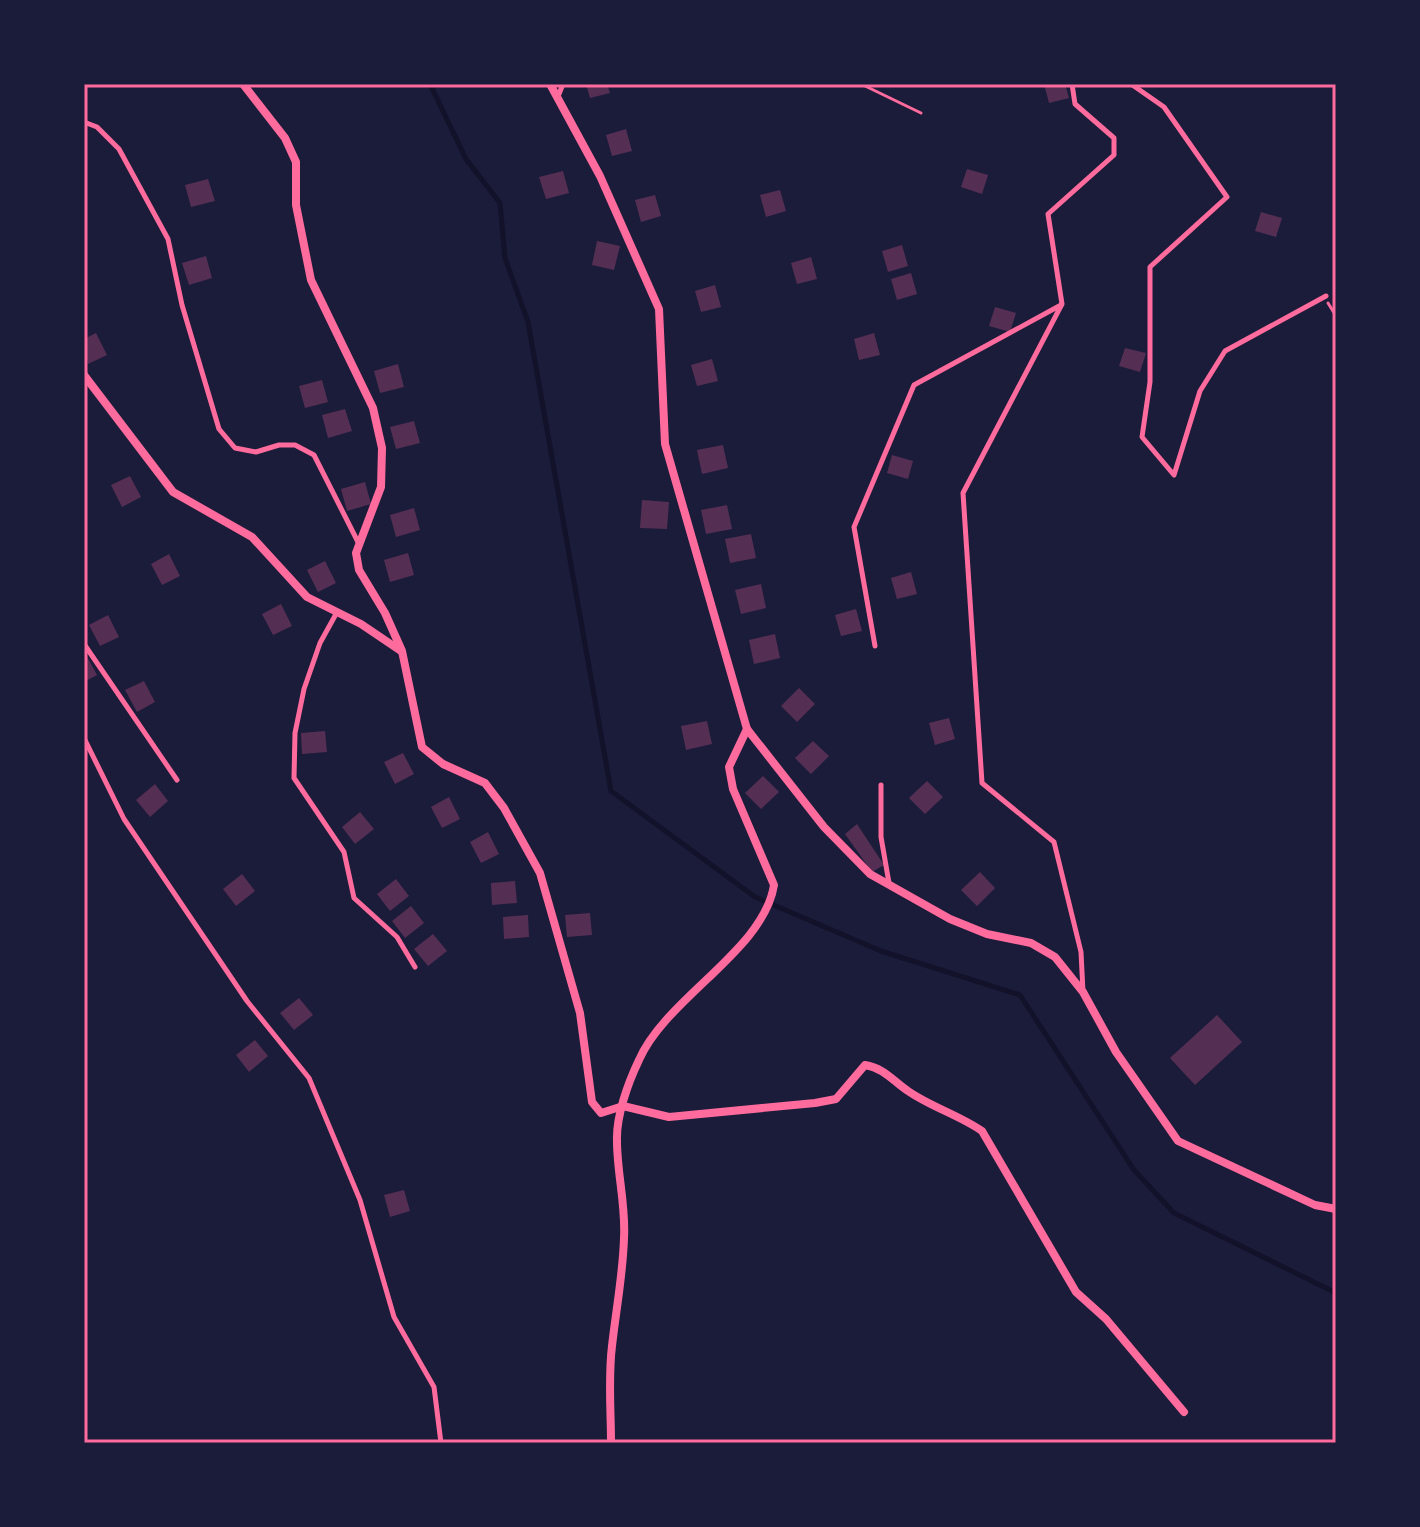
<svg xmlns="http://www.w3.org/2000/svg" width="1420" height="1527" font-family="'Open Sans',sans-serif">
	<rect width="100%" height="100%" fill="#1b1b3a"/>
	<g fill="none" stroke-linecap="round" stroke-linejoin="round">
		<path stroke="#12122b" stroke-width="5" d="M430,84l36,75 34,44 5,55 23,64 83,469 144,106 126,54 139,44 114,175 40,43 162,80"/>
	</g>
	<g fill="#542f53">
		<path d="M586,84h21l3,9 -20,5z"/>
		<path d="M1044,84h21l4,14 -20,5z"/>
		<path d="M626,129l6,22 -20,5 -6,-21z"/>
		<path d="M967,169l21,6 -6,19 -21,-7z"/>
		<path d="M563,171l6,22 -23,6 -7,-22z"/>
		<path d="M208,179l7,22 -24,6 -6,-22z"/>
		<path d="M780,190l6,21 -20,6 -6,-22z"/>
		<path d="M655,195l6,21 -20,6 -6,-22z"/>
		<path d="M1261,212l21,6 -6,19 -21,-6z"/>
		<path d="M597,241l23,5 -6,24 -22,-5z"/>
		<path d="M902,245l6,21 -20,6 -6,-21z"/>
		<path d="M206,256l6,22 -23,7 -7,-22z"/>
		<path d="M811,257l6,22 -20,5 -6,-21z"/>
		<path d="M911,273l6,21 -20,6 -6,-21z"/>
		<path d="M715,285l6,22 -20,5 -6,-21z"/>
		<path d="M995,307l21,6 -6,19 -21,-6z"/>
		<path d="M96,333l11,22 -19,9 -4,-25z"/>
		<path d="M874,333l6,22 -21,5 -5,-21z"/>
		<path d="M1125,348l21,5 -6,19 -21,-6z"/>
		<path d="M712,359l6,22 -21,5 -6,-21z"/>
		<path d="M398,364l6,23 -24,6 -6,-22z"/>
		<path d="M322,380l6,22 -23,6 -6,-22z"/>
		<path d="M345,409l7,22 -24,7 -6,-23z"/>
		<path d="M414,421l6,22 -24,6 -6,-22z"/>
		<path d="M723,445l5,23 -26,6 -5,-24z"/>
		<path d="M892,455l21,6 -5,18 -21,-6z"/>
		<path d="M130,476l11,21 -19,10 -11,-22z"/>
		<path d="M365,482l6,22 -24,7 -6,-22z"/>
		<path d="M642,500l27,2 -2,27 -27,-1z"/>
		<path d="M727,505l5,24 -26,5 -5,-24z"/>
		<path d="M414,508l6,22 -24,7 -6,-22z"/>
		<path d="M751,534l5,24 -26,5 -5,-24z"/>
		<path d="M408,553l6,22 -24,7 -6,-22z"/>
		<path d="M169,554l11,22 -18,9 -11,-21z"/>
		<path d="M325,561l11,22 -18,9 -11,-22z"/>
		<path d="M911,572l6,22 -20,5 -6,-21z"/>
		<path d="M761,584l5,24 -25,6 -6,-24z"/>
		<path d="M281,604l11,22 -19,9 -11,-21z"/>
		<path d="M856,609l6,22 -21,5 -6,-21z"/>
		<path d="M108,615l11,22 -19,9 -11,-21z"/>
		<path d="M775,634l5,24 -26,6 -5,-24z"/>
		<path d="M84,651l13,24 -13,7z"/>
		<path d="M144,681l11,21 -18,10 -12,-22z"/>
		<path d="M799,688l16,16 -18,18 -16,-16z"/>
		<path d="M949,718l6,21 -20,6 -6,-22z"/>
		<path d="M707,721l5,23 -26,6 -5,-24z"/>
		<path d="M325,731l2,21 -25,2 -1,-21z"/>
		<path d="M813,741l16,15 -18,18 -16,-16z"/>
		<path d="M403,753l11,21 -19,10 -11,-22z"/>
		<path d="M763,776l16,16 -18,17 -16,-16z"/>
		<path d="M927,781l16,16 -18,17 -16,-16z"/>
		<path d="M155,784l13,17 -18,16 -14,-17z"/>
		<path d="M449,797l11,22 -18,9 -11,-21z"/>
		<path d="M360,812l14,17 -19,15 -13,-17z"/>
		<path d="M857,824l27,41 -12,7 -27,-38z"/>
		<path d="M488,832l11,22 -18,9 -11,-21z"/>
		<path d="M980,872l15,16 -18,18 -16,-16z"/>
		<path d="M242,874l13,17 -19,15 -13,-17z"/>
		<path d="M396,879l13,17 -19,15 -13,-17z"/>
		<path d="M515,881l2,22 -25,2 -1,-22z"/>
		<path d="M411,906l13,17 -19,15 -13,-17z"/>
		<path d="M590,913l2,22 -25,2 -2,-22z"/>
		<path d="M528,915l1,22 -25,2 -1,-22z"/>
		<path d="M433,934l14,17 -19,15 -14,-17z"/>
		<path d="M299,998l14,17 -19,15 -14,-17z"/>
		<path d="M1217,1015l25,27 -47,43 -25,-27z"/>
		<path d="M255,1040l13,16 -19,16 -13,-17z"/>
		<path d="M404,1190l6,21 -20,6 -6,-22z"/>
	</g>
	<g fill="none" stroke-linecap="round" stroke-linejoin="round">
		<g stroke="#ff6b9d" stroke-width="3">
			<path d="M861,84l60,29"/>
			<path d="M1328,303l8,13"/>
		</g>
		<g stroke="#ff6b9d" stroke-width="5">
			<path d="M1072,84l3,20 39,34v17l-66,59 14,90 -99,189 19,290 72,59 27,110 2,40"/>
			<path d="M1131,84l33,23 63,90 -77,70v115l-8,55 32,38 26,-84 25,-40 101,-55"/>
			<path d="M557,99l6,-15"/>
			<path d="M84,122l13,5 22,22 49,90 14,66 37,124 16,19 21,4 23,-7h16l19,10 45,89"/>
			<path d="M336,614l-16,29 -16,46 -9,44 -1,45 50,74 10,46 43,39 18,30"/>
			<path d="M84,644l93,136"/>
			<path d="M875,646l-21,-119 60,-142 147,-80"/>
			<path d="M84,738l40,81 123,182 62,77 51,122 34,117 40,70 7,56"/>
			<path d="M881,785v52l8,46"/>
		</g>
		<g stroke="#ff6b9d" stroke-width="8">
			<path d="M243,84l42,54 11,24v43l15,75 62,128 9,40 -1,39 -25,66 3,17 26,43 17,38 20,96 21,17 42,19 19,25 36,65 40,140 12,89 9,11 22,-7 46,11 146,-14 21,-4 29,-34c19,3 28,16 43,26 23,16 51,24 74,40l94,161 30,27 78,93"/>
			<path d="M550,84l50,92 59,133 6,135 82,285 77,98 46,47 80,45 37,15 44,9 24,14 28,35 33,60 62,89 137,64 21,4"/>
			<path d="M84,375l89,117 79,45 55,60 54,27 40,27"/>
			<path d="M611,1443c0,-32 -3,-65 1,-97 4,-36 11,-72 12,-108 2,-32 -7,-65 -7,-97 -1,-25 11,-58 22,-81 27,-62 125,-110 135,-175l-41,-96 -4,-22 18,-38"/>
		</g>
	</g>
	<rect width="1420" height="1527" fill="none" stroke="#1b1b3a" stroke-width="172"/>
	<rect x="86" y="86" width="1248" height="1355" fill="none" stroke="#ff6b9d" stroke-width="3"/>
</svg>
